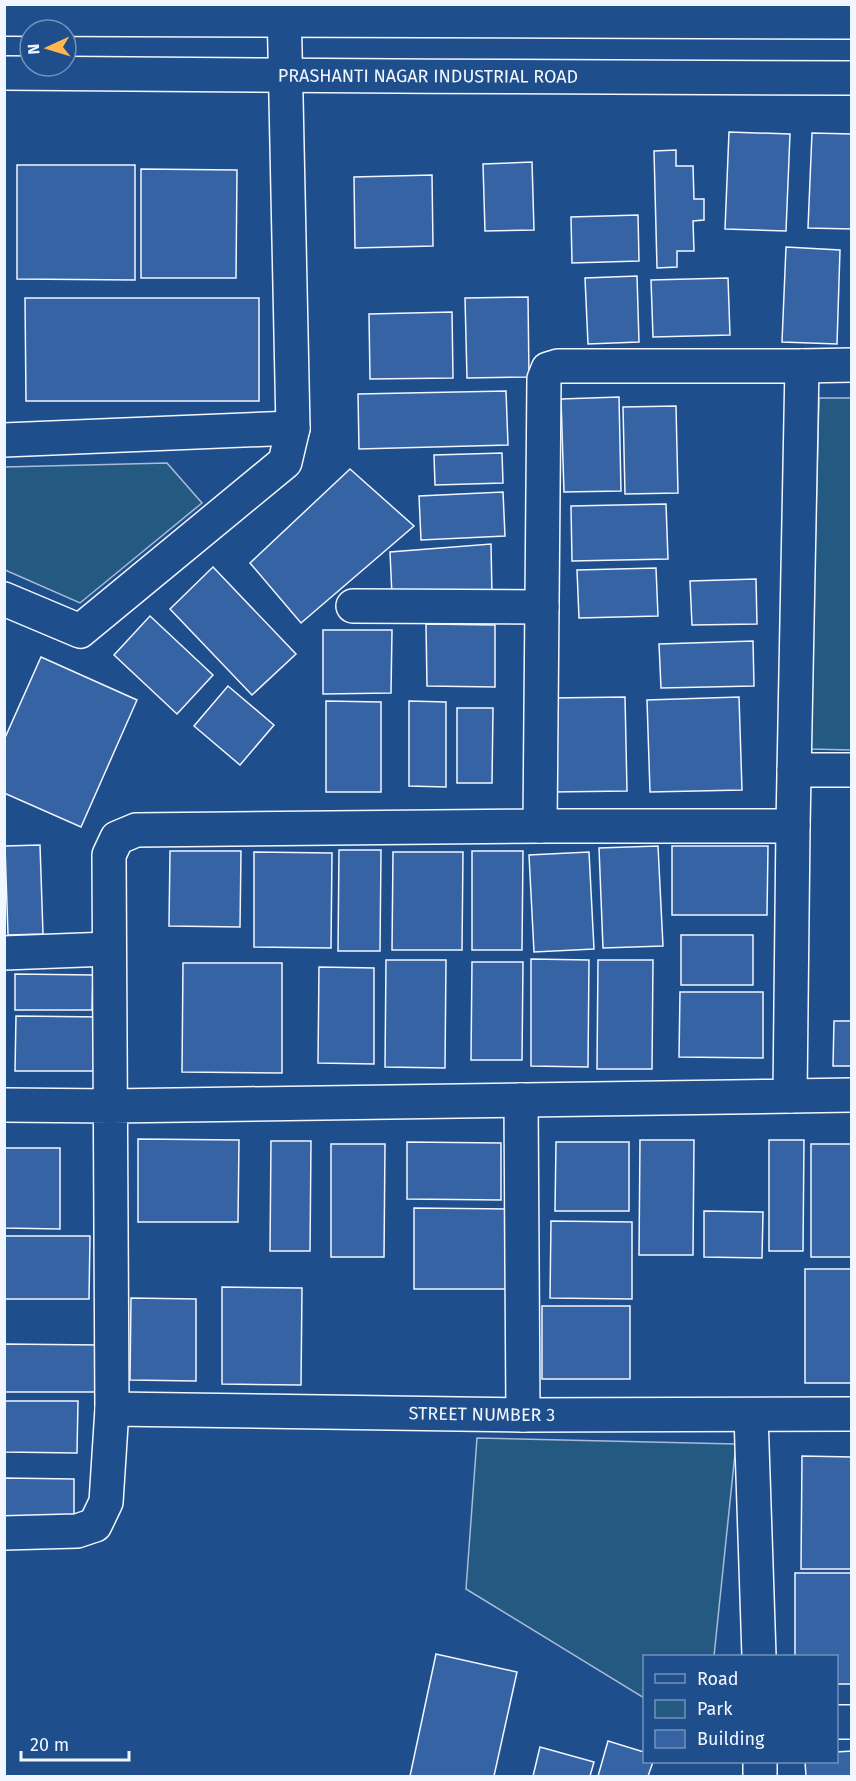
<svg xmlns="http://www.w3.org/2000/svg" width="856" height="1781" font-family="'Fira Sans',sans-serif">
	<rect width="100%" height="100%" fill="#1f4e8c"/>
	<g fill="#245a82" stroke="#a8bbd7" stroke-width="1.5">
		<path d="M819,398h32v352l-41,-1z"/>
		<path d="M167,463l35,40 -122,100 -75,-33v-103z"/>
		<path d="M477,1438l259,6 -22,212h-70v42l-178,-109z"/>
	</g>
	<g fill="#3563a3" stroke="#f2f6ff" stroke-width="1.5">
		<path d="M729,132l61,2 -4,97 -61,-2z"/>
		<path d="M812,133l40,1v95l-44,-1z"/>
		<path d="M676,150v16h17l1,33h10v21l-11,1 1,30h-17v16l-20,1 -3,-117z"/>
		<path d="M532,162l2,68 -49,1 -2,-67z"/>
		<path d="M17,165h118v115l-118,-1z"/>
		<path d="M141,169l96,1 -1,108h-95z"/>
		<path d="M432,175l1,71 -78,2 -1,-71z"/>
		<path d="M638,215l1,46 -67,2 -1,-46z"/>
		<path d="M786,247l54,3 -3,94 -55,-2z"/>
		<path d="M637,276l2,66 -51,2 -3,-66z"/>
		<path d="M728,278l2,57 -77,2 -2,-57z"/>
		<path d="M528,297l1,80 -62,1 -2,-80z"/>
		<path d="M25,298h234v103h-233z"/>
		<path d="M452,312l1,66 -83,1 -1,-65z"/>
		<path d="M506,391l2,54 -149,4 -1,-55z"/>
		<path d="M619,397l2,94 -57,1 -3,-93z"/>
		<path d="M676,406l2,87 -53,1 -2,-87z"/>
		<path d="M502,453l1,30 -68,2 -1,-30z"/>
		<path d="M350,469l64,57 -113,97 -51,-60z"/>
		<path d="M503,492l2,44 -84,4 -2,-44z"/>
		<path d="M666,504l2,55 -96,2 -1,-55z"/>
		<path d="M491,544l1,51 -100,1 -2,-44z"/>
		<path d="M213,567l83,87 -44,41 -82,-86z"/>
		<path d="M656,568l2,48 -79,2 -2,-48z"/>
		<path d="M756,579l1,45 -65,1 -2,-44z"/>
		<path d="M150,616l63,59 -36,39 -63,-59z"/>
		<path d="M426,624l69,1v62l-68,-1z"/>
		<path d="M323,630h69l-1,63 -68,1z"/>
		<path d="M753,641l1,45 -93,2 -2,-44z"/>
		<path d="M41,657l96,43 -56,127 -77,-34v-53z"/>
		<path d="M228,686l46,39 -34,40 -46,-39z"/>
		<path d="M625,697l2,94 -74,1 -3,-94z"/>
		<path d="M739,697l3,93 -92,2 -3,-92z"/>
		<path d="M326,701l55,1v90h-55z"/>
		<path d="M409,701l37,1v85l-37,-1z"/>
		<path d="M457,708h36l-1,75h-35z"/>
		<path d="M40,845l3,89 -35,1 -3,-89z"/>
		<path d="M658,846l5,100 -60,2 -4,-100z"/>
		<path d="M672,846h96l-1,69h-95z"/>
		<path d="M339,850h42l-1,101h-42z"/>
		<path d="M170,851h71l-1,76 -71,-1z"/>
		<path d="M472,851h51l-1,99h-50z"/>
		<path d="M254,852l78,1 -1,95 -77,-1z"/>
		<path d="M393,852h70l-1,98h-70z"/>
		<path d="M589,852l5,97 -60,3 -5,-97z"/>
		<rect x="681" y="935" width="72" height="50"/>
		<path d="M531,959l58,1 -1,107 -57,-1z"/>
		<path d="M386,960h60l-1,108 -60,-1z"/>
		<path d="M598,960h55l-1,109h-55z"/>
		<path d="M472,962h51l-1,98h-51z"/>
		<path d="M183,963h99v110l-100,-1z"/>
		<path d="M319,967l55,1v96l-56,-1z"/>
		<path d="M15,974l78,1 -1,35h-77z"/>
		<path d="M680,992h83v66l-84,-1z"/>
		<path d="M16,1016l87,1v54h-88z"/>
		<path d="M834,1021h18v45h-19z"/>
		<path d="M138,1139l101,1 -1,82h-100z"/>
		<path d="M640,1140h54l-1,115h-54z"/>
		<path d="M769,1140h35l-1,111h-34z"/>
		<path d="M271,1141h40l-1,110h-40z"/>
		<path d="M407,1142l94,1v57l-94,-1z"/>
		<path d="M556,1142h73v69h-74z"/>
		<path d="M331,1144h54l-1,113h-53z"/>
		<rect x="811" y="1144" width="41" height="113"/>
		<path d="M4,1148h56v81l-56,-1z"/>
		<path d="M414,1208l99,1 -1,80h-98z"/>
		<path d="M704,1211l59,1 -1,46 -58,-1z"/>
		<path d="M551,1221l81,1v77l-82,-1z"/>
		<path d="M4,1236h86l-1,63h-85z"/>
		<rect x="805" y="1269" width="47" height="114"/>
		<path d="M222,1287l80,1 -1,97 -79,-1z"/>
		<path d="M131,1298l65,1v82l-66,-1z"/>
		<rect x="542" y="1306" width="88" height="73"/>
		<path d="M4,1344l96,1 -1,47h-95z"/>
		<path d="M4,1401h74l-1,52 -73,-1z"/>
		<path d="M802,1456l50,1v112h-51z"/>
		<path d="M4,1478l70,1v40h-70z"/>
		<path d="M795,1573h57v111h-16v-28h-41z"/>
		<path d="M436,1654l81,18 -23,104h-84z"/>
		<path d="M608,1741l36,11v10h9l-5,14h-50z"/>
		<path d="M540,1747l54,15 -4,14h-57z"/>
		<path d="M852,1751v25h-46l-1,-14h31v-10z"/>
	</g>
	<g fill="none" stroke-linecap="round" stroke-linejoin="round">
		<defs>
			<g id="minor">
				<path d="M802,366l50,-1"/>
				<path d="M4,440l289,-12"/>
				<path d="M4,599l76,32 205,-169 8,-34 -9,-424"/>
				<path d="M353,606l189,1"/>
				<path d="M794,770h58"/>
				<path d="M540,826h253"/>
				<path d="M4,953l105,-4"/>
				<path d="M790,1096l62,-1"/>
				<path d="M521,1100l2,315"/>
				<path d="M4,1105l108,1 678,-10 3,-270 9,-460h-244l-10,3 -4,10 -4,447 -404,4 -19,8 -8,17 3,554 -6,93 -11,23 -18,6 -73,2"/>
				<path id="s1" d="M112,1409l411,6 329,-1"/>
				<path d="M751,1415l8,241"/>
				<path d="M836,1722h16"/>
				<path d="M760,1776v-14"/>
			</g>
			<g id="tertiary">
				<path d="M4,19l848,3"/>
				<path id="s2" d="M4,73c283,4 565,3 848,5"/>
			</g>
		</defs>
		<use href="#minor" stroke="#f2f6ff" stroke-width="36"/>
		<use href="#tertiary" stroke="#f2f6ff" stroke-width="36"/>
		<use href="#minor" stroke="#1f4e8c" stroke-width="33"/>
		<use href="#tertiary" stroke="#1f4e8c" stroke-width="33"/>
	</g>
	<g text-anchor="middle" stroke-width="4.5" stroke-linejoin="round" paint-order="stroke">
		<g font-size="18" fill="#f2f6ff" stroke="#1f4e8c">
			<text dy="6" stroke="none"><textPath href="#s2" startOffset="424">PRASHANTI NAGAR INDUSTRIAL ROAD</textPath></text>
			<text dy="6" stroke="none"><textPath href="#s1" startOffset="370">STREET NUMBER 3</textPath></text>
		</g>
	</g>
	<rect width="856" height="1781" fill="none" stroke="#f2f6ff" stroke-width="12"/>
	<rect x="643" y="1655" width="195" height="108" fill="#1f4e8c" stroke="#7391ba" stroke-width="1.5"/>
	<rect x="655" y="1674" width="30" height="9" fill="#1f4e8c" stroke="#7391ba" stroke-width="1.5"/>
	<text x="697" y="1685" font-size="18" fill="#f2f6ff">Road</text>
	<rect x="655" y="1700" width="30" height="18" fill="#245a82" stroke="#7391ba" stroke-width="1.5"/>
	<text x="697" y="1715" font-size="18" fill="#f2f6ff">Park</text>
	<rect x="655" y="1730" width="30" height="18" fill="#3563a3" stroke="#7391ba" stroke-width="1.5"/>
	<text x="697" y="1745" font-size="18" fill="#f2f6ff">Building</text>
	<g transform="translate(48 48) rotate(266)"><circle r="28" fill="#1f4e8c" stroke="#7391ba" stroke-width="1.5"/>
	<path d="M0-4.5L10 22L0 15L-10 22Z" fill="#ffb74d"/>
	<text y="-9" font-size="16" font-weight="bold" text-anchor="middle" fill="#f2f6ff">N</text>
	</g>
	<path d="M21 1751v9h108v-9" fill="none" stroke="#f2f6ff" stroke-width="3"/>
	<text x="30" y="1751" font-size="18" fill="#f2f6ff" stroke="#1f4e8c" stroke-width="4.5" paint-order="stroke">20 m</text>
</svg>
